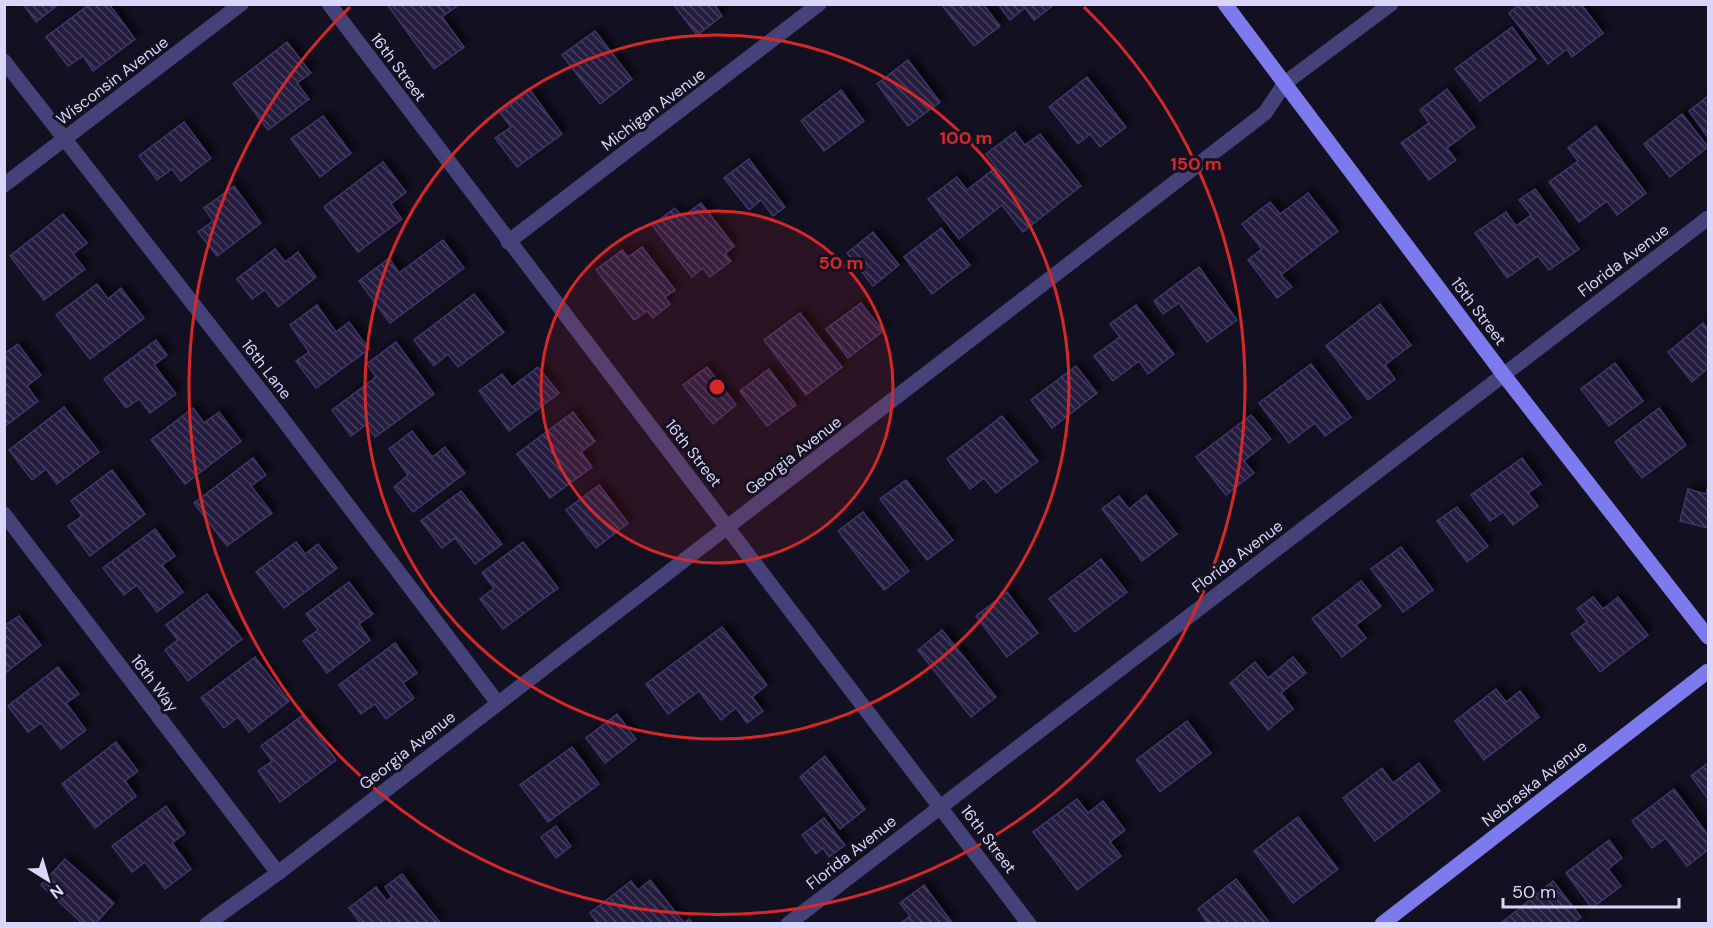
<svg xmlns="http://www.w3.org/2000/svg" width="1713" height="928" font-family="'DM Sans',sans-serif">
	<defs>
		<pattern id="building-back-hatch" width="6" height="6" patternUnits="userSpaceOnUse" patternTransform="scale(1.5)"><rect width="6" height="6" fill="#261f3f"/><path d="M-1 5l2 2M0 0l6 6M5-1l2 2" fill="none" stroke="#453f5c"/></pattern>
		<filter id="shadow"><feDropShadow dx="5.5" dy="-5.5" stdDeviation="3" flood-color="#0009"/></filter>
	</defs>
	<rect width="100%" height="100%" fill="#131121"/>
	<g fill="url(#building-back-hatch)" stroke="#3f3468" stroke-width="1.5" filter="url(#shadow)">
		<path d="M23,4h36l-23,18z"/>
		<path d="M90,4h19l26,35 -42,32 -10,-15 -15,10 -22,-29z"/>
		<path d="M387,4h68l2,2 -15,11 22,30 -30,22z"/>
		<path d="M673,4h41l8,12 -25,19z"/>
		<path d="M941,4h42l17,22 -26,20z"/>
		<path d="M998,4h57l-21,16 -9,-12 -15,12z"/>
		<path d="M1520,4h61l22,29 -31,24 -5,-8 -19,15 -39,-51z"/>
		<path d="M1512,27l24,32 -56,42 -25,-32z"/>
		<path d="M595,31l37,48 -32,25 -38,-49z"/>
		<path d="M287,42l24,31 -14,10 12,16 -41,31 -35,-46z"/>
		<path d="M908,60l32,42 -32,24 -31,-42z"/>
		<path d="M1087,77l39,50 -26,20 -10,-13 -12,10 -29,-37z"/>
		<path d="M1447,89l28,38 -28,21 9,12 -27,20 -28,-37 28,-20 -9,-13z"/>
		<path d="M530,90l32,44 -45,33 -22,-29 16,-11 -11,-14z"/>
		<path d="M841,90l23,31 -40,30 -23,-30z"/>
		<path d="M1708,96v42l-19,-27z"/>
		<path d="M1682,114l26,33 -38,30 -26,-33z"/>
		<path d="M323,116l28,37 -31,24 -29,-38z"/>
		<path d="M184,122l27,36 -30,23 -9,-12 -15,11 -18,-24z"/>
		<path d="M1596,126l50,67 -29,22 -10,-14 -28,21 -30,-40 29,-21 -10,-13z"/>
		<path d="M1015,132l10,13 15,-11 41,52 -58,46 -21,-27 -43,34 -31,-40 29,-22 10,13 29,-23 -10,-13z"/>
		<path d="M749,159l36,48 -12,9 -12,-16 -12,10 -25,-32z"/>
		<path d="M383,162l23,30 -15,12 11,15 -44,33 -34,-45z"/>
		<path d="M234,186l27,37 -44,33 -19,-24 15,-11 -9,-13z"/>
		<path d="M1535,189l44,60 -30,21 -11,-14 -31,22 -32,-45 31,-21 10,14 15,-11 -12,-15z"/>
		<path d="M1308,193l30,38 -57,44 11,12 -15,11 -29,-38 14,-11 -20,-25 28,-22 10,12z"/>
		<path d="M701,203l33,43 -9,8 6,7 -21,16 -7,-9 -11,9 -40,-52 23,-17 7,9z"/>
		<path d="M63,214l24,29 -14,11 12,15 -41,31 -34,-44z"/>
		<path d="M941,228l29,37 -38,29 -28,-37z"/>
		<path d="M873,232l26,33 -26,21 -26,-33z"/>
		<path d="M443,240l21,28 -74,55 -31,-42 30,-23 10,15z"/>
		<path d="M642,247l33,43 -10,7 5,7 -17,14 -6,-7 -13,9 -38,-50 26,-20 6,7z"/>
		<path d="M275,249l10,13 13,-10 18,25 -38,30 -13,-17 -13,9 -15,-20z"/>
		<path d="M1199,267l38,53 -30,22 -28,-39 -16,11 -9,-13z"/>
		<path d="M97,284l11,15 13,-11 23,30 -54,41 -34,-44z"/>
		<path d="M474,294l30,38 -46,35 -10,-13 -14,12 -20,-26z"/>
		<path d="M861,303l22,28 -35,27 -22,-29z"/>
		<path d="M1380,304l31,41 -26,20 10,14 -27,21 -42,-54z"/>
		<path d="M317,305l19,27 13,-10 20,27 -53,39 -20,-27 13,-9 -19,-27z"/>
		<path d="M1136,305l38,49 -26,20 -9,-13 -26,20 -19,-25 26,-19 -10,-13z"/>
		<path d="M800,313l42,54 -36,28 -42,-55z"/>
		<path d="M1703,323l5,6v39l-16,14 -24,-30z"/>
		<path d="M156,340l11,15 -13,10 22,29 -26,19 -11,-14 -13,9 -22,-29z"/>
		<path d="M396,342l38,52 -59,43 -9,-12 -15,11 -19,-26 44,-33 -9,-13z"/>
		<path d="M18,344l23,31 -14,11 11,15 -34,26v-73z"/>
		<path d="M1615,363l28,38 -34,25 -28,-37z"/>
		<path d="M1311,364l40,53 -26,19 -10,-13 -26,20 -30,-40z"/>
		<path d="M1076,366l21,27 -45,35 -21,-28z"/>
		<path d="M538,367l21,26 -50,38 -30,-40 23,-17 10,13z"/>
		<path d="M707,367l29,38 -23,19 -30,-39z"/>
		<path d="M769,369l27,36 -29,21 -27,-35z"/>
		<path d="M64,407l35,45 -42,32 -11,-15 -14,11 -23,-30z"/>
		<path d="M193,408l11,15 15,-11 22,29 -56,43 -34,-44z"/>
		<path d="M1659,408l27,37 -44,33 -27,-36z"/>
		<path d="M573,412l22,29 -14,11 11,15 -42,31 -33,-44z"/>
		<path d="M1251,415l20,24 -27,22 10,12 -28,22 -30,-38z"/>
		<path d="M1002,416l36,45 -42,32 -12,-15 -14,11 -23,-30z"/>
		<path d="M412,431l20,26 13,-10 20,26 -52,39 -19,-25 14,-12 -19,-26z"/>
		<path d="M253,458l13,17 -15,11 21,27 -45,33 -33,-43z"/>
		<path d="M1522,458l19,26 -13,9 10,13 -25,19 -10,-13 -13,9 -19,-26z"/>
		<path d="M112,470l33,44 -55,42 -22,-30 14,-10 -11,-15z"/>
		<path d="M906,480l47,60 -26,20 -47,-61z"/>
		<path d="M599,485l29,38 -32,25 -30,-38z"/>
		<path d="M1708,486v42l-28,-7 8,-32 18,5z"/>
		<path d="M461,491l41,53 -27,20 -20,-26 -13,10 -21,-27z"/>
		<path d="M1146,495l31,39 -35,27 -40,-52 17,-13 10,13z"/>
		<path d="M1457,507l31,39 -21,16 -30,-41z"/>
		<path d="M863,512l46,59 -25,19 -46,-59z"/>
		<path d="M155,529l20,27 -13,9 21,27 -26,20 -20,-27 -13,10 -21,-27z"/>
		<path d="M296,542l9,12 13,-10 19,24 -53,40 -28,-36z"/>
		<path d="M523,542l35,46 -55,41 -23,-30 14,-11 -12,-15z"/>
		<path d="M1401,547l32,43 -30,22 -32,-43z"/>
		<path d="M1101,559l26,33 -52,40 -26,-33z"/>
		<path d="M1361,581l20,25 -25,19 10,13 -24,19 -30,-38z"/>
		<path d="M349,582l24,32 -14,10 11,16 -43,33 -24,-32 15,-11 -12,-16z"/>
		<path d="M1007,592l31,41 -31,24 -31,-41z"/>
		<path d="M207,594l35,45 -54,42 -23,-31 13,-10 -12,-15z"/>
		<path d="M1593,597l10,12 15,-12 30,38 -48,37 -29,-38 16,-12 -10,-13z"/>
		<path d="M19,616l22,29 -37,29v-48z"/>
		<path d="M722,627l45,58 -15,12 11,14 -16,12 -11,-15 -15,12 -22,-29 -31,23 -22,-30z"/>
		<path d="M942,630l54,67 -25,20 -53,-67z"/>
		<path d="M395,643l22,30 -14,10 11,15 -28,21 -11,-15 -14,10 -22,-29z"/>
		<path d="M255,657l34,44 -40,31 -11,-15 -14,11 -23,-30z"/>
		<path d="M1293,657l13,16 -25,20 12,16 -25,21 -38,-47 25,-21 13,16z"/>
		<path d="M58,667l21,27 -13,9 20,27 -25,19 -20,-26 -13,9 -20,-26z"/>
		<path d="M1496,689l10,13 14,-11 19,26 -55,43 -29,-39z"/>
		<path d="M617,714l19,25 -31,24 -19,-25z"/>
		<path d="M303,715l33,45 -56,42 -22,-31 14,-10 -11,-15z"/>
		<path d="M1187,721l24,32 -51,39 -24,-32z"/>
		<path d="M116,742l22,29 -13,10 11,15 -41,32 -33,-44z"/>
		<path d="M572,747l27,37 -51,38 -28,-37z"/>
		<path d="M825,756l40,53 -25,20 -40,-52z"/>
		<path d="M1419,763l21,28 -65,50 -32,-43 39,-30 11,15z"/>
		<path d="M1708,763v36l-17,-23z"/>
		<path d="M1674,789l34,46v15l-21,16 -21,-28 -14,10 -20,-27z"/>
		<path d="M1077,799l11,14 15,-12 22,29 -15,12 11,14 -44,34 -44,-58z"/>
		<path d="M166,806l19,27 -13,10 19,26 -26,20 -20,-27 -13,10 -20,-26z"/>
		<path d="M1298,817l40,52 -45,34 -39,-52z"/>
		<path d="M824,818l21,27 -16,12 -6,-9 -7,6 -14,-19z"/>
		<path d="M556,826l15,20 -15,12 -15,-21z"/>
		<path d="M1609,840l13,18 -14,11 13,17 -29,22 -26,-35z"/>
		<path d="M65,859l49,44 -19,21h-12l-42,-39z"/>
		<path d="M402,874l39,50h-80l-12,-16 27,-21 11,14 5,-4 -7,-10z"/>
		<path d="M1236,879l32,42 -4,3h-56l-10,-15z"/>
		<path d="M650,880l34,43 5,-4 4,5h-95l-8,-11 41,-32 7,9z"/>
		<path d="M1553,881l28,36 -9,7h-72z"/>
		<path d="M924,885l29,39h-53l10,-8 -10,-13z"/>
	</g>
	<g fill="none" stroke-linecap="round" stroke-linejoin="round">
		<g stroke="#444279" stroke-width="15">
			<path d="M329,4l700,920"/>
			<path d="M4,61l274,352 219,289"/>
			<path d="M4,185l237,-181"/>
			<path d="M508,242l311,-238"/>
			<path d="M4,514l274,359"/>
			<path d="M207,924l71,-51 987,-760 20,-30 106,-79"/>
			<path d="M788,924l920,-706"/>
		</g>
		<g stroke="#7d7aed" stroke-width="15">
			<path d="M1225,4l278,370 205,263"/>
			<path d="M1382,924l326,-253"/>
		</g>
	</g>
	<circle cx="717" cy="387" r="176" fill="#d62828" fill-opacity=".12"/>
	<g fill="none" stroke="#d62828" stroke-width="3">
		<circle cx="717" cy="387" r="176"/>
		<circle cx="717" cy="387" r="352"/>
		<path d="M1084 7A528 528 0 1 1 350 7"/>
	</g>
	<g text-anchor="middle" stroke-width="6" stroke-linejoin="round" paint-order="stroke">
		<g font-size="16" fill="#dad6f9" stroke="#131121">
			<text transform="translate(399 67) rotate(53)" y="6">16th Street</text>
			<text transform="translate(112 80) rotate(-37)" y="6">Wisconsin Avenue</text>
			<text transform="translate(653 109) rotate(-37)" y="6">Michigan Avenue</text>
			<text transform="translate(1623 260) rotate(-37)" y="6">Florida Avenue</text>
			<text transform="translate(1479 311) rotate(53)" y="6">15th Street</text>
			<text transform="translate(267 369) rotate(52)" y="6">16th Lane</text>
			<text transform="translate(694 453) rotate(52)" y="6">16th Street</text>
			<text transform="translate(793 455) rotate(-38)" y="6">Georgia Avenue</text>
			<text transform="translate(1237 556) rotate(-37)" y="6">Florida Avenue</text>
			<text transform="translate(155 683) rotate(53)" y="6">16th Way</text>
			<text transform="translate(407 750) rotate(-38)" y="6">Georgia Avenue</text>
			<text transform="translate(1534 783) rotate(-38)" y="6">Nebraska Avenue</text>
			<text transform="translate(989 839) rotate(53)" y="6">16th Street</text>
			<text transform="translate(851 852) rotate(-38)" y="6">Florida Avenue</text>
		</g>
	</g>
	<circle cx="717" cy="387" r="9" fill="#d62828" stroke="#131121" stroke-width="3"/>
	<g font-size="18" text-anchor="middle" font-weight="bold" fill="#d62828" stroke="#131121" stroke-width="6" stroke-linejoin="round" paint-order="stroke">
		<text x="966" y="144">100 m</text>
		<text x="1196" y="170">150 m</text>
		<text x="841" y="269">50 m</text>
	</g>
	<rect width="1713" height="928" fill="none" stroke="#dad6f9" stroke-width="12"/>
	<g transform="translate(48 880) rotate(143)" stroke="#131121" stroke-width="4.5" paint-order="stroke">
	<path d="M0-4.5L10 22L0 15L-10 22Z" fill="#dad6f9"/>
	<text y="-9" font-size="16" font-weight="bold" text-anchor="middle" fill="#dad6f9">N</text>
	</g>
	<path d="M1503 898v9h176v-9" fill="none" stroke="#dad6f9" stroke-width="3"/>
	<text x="1512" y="898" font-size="18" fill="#dad6f9" stroke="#131121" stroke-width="4.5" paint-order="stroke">50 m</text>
</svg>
